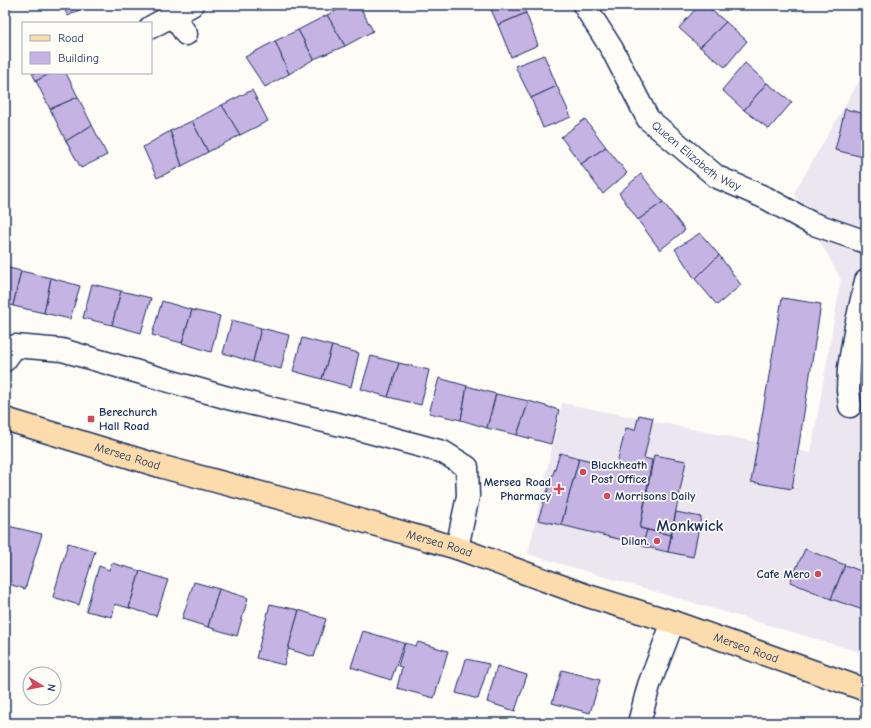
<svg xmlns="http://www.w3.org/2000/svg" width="871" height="728" font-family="'Comic Neue',sans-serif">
	<rect width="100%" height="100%" fill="#fdfcf7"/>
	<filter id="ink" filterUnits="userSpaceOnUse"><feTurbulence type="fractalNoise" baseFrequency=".025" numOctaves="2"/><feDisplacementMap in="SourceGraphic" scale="8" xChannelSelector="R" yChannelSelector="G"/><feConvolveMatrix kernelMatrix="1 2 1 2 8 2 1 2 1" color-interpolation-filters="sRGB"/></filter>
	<g filter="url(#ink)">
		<path fill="#ece6f1" d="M866,69v585l-338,-100 34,-151 249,50 30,-173 -47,-87z"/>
		<g fill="#c5b3e3" stroke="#1b2f5e">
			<path d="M62,5h26l-20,11z"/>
			<path d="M348,5h11l14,26 -28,15 -18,-31z"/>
			<path d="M489,5h33l4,8 -28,12z"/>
			<path d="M699,5h6l21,17 -26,25 -21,-19z"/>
			<path d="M526,13l12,32 -27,12 -13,-32z"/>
			<path d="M327,15l18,31 -31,13 -16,-29z"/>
			<path d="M726,22l21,19 -22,26 -25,-20z"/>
			<path d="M298,30l16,29 -25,15 -14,-33z"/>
			<path d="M275,41l14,33 -24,13 -20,-30z"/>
			<path d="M544,55l13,31 -26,12 -16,-32z"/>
			<path d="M745,63l22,20 -23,27 -22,-20z"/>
			<path d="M32,73h19l-15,8z"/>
			<path d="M51,73h15l12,24 -28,12 -14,-28z"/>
			<path d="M767,83l25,19 -23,27 -25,-19z"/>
			<path d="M557,86l14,31 -28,11 -12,-30z"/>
			<path d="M252,90l16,31 -28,14 -18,-30z"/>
			<path d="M78,97l14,28 -26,16 -16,-32z"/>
			<path d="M222,105l18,30 -32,17 -16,-31z"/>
			<path d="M845,109l21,5v51l-4,-1 1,-7 -28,-7z"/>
			<path d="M585,119l21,28 -25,17 -20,-27z"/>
			<path d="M192,121l16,31 -26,14 -12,-35z"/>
			<path d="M92,125l15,30 -26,13 -15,-27z"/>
			<path d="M170,131l12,35 -25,12 -14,-31z"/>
			<path d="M606,147l21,26 -24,21 -22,-30z"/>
			<path d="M641,174l22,28 -25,18 -19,-27z"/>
			<path d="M663,202l22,28 -25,20 -22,-30z"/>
			<path d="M700,233l19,22 -24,24 -20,-30z"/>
			<path d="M719,255l22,30 -24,20 -22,-26z"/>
			<path d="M5,267l16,4 -8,35 -8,-3z"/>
			<path d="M21,271l30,7 -7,35 -31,-7z"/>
			<path d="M51,278l29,8 -10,33 -26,-6z"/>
			<path d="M92,284l29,7 -9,34 -29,-7z"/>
			<path d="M121,291l30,7 -10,35 -29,-8z"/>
			<path d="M782,298l39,6 -29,185 -41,-7z"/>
			<path d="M162,301l30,9 -10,33 -30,-8z"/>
			<path d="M192,310l28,6 -9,36 -29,-9z"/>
			<path d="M232,320l29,8 -8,34 -30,-9z"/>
			<path d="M261,328l28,7 -8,34 -28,-7z"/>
			<path d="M302,338l30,8 -10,33 -29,-8z"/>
			<path d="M332,346l27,7 -8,34 -29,-8z"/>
			<path d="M371,356l28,7 -11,34 -27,-8z"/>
			<path d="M399,363l30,7 -8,35 -33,-8z"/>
			<path d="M439,378l28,8 -6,34 -32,-7z"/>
			<path d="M467,386l29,8 -9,34 -26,-8z"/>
			<path d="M496,394l33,7 -12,34 -30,-7z"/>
			<path d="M529,401l30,9 -8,34 -34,-9z"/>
			<path d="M639,415l14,3 -9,40 8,2 -12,68 7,2 -4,15 -82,-20 18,-67 37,9 10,-39 9,2z"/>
			<path d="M560,453l19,5 -18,67 -23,-5z"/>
			<path d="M654,455l32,6 -15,74 -31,-7z"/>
			<path d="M676,512l25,5 -8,40 -25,-5z"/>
			<path d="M8,526l34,8 -17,55 -20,-6v-46z"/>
			<path d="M647,530l24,5 -3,17 -26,-6z"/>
			<path d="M68,543l27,8 -16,54 -26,-8z"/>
			<path d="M805,549l40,16 -14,34 -41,-17z"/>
			<path d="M112,563l28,8 -11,37 -14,-4 -3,13 -26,-6 13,-45 10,4z"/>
			<path d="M845,565l21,8v38l-35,-12z"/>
			<path d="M140,571l28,9 -12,36 -27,-8z"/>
			<path d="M194,582l25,7 -11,38 -26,-8z"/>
			<path d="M219,589l29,9 -11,38 -29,-9z"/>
			<path d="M270,604l29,6 -15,55 -28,-7z"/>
			<path d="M299,610l27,9 -12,38 -26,-8z"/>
			<path d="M363,631l41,12 -13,37 -40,-13z"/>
			<path d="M418,642l30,9 -14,47 -37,-10 5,-21 -4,-1 7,-23 11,3z"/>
			<path d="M466,659l23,5 -11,35 -22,-6z"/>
			<path d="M497,666l30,9 -12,36 -28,-9z"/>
			<path d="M562,670l38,10 -10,33 -38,-10z"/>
		</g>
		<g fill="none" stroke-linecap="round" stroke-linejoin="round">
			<defs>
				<g id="minor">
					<path id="s1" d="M584,5l28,44 36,70 69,58 49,21 45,25 55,19"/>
					<path d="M173,15l13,19"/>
					<path d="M151,27l41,-22"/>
					<path d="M5,360l10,-14 47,4 166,48 130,31 85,23 24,15 1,29 -11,52"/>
					<path d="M850,406l-2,-16 1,-22 7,-42 10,-45"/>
					<path d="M639,723l10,-38 24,-63"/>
				</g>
				<g id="major">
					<path id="s2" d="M5,419l158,48 158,42 136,39 131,48 85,26 193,68"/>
				</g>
			</defs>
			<use href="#minor" stroke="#1b2f5e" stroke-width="25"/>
			<use href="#major" stroke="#1b2f5e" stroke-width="25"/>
			<use href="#minor" stroke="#fdfcf7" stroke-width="22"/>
			<use href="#major" stroke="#fcdcac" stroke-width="22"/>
		</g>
	</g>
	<g fill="#d1495b" stroke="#fdfcf7" stroke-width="1.5">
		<rect x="87" y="415" width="8" height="8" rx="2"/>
		<circle cx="583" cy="472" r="4"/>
		<path d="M557 483h4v4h4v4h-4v4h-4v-4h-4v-4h4z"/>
		<circle cx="607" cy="496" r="4"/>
		<circle cx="657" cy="541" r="4"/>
		<circle cx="818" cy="574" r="4"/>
	</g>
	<g text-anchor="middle" stroke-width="3.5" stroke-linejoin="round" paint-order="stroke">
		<g font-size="12" fill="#1b2f5e" stroke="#fdfcf7">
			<text dy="4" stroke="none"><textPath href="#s1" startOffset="192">Queen Elizabeth Way</textPath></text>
			<text dy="4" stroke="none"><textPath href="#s2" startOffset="128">Mersea Road</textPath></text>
			<text dy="4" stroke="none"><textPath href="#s2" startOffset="452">Mersea Road</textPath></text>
			<text dy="4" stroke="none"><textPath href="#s2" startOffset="776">Mersea Road</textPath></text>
		</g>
		<g font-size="12" font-weight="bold" fill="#1b2f5e" stroke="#fdfcf7" text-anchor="start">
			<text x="99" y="416">Berechurch<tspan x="99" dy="14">Hall Road</tspan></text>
			<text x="591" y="469">Blackheath<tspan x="591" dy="14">Post Office</tspan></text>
			<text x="551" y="486" text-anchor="end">Mersea Road<tspan x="551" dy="14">Pharmacy</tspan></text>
			<text x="615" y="500">Morrisons Daily</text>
			<text x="649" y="545" text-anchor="end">Dilan.</text>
			<text x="810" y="578" text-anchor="end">Cafe Mero</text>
		</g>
		<g font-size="16" font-weight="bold" fill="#1b2f5e" stroke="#fdfcf7">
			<text x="690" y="531">Monkwick</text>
		</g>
	</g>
	<rect width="871" height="728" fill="none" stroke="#fdfcf7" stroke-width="20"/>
	<rect x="10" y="10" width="851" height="708" fill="none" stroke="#1b2f5e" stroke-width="1.5" filter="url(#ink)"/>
	<rect x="22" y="22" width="130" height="52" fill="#fdfcf7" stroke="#a3aaba"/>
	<rect x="30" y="35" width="20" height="6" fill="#fcdcac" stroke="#a3aaba"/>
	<text x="58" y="42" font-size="12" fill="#1b2f5e">Road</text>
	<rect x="30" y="52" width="20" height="12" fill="#c5b3e3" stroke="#a3aaba"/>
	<text x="58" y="62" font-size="12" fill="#1b2f5e">Building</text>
	<g transform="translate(42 686) rotate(100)"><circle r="19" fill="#fdfcf7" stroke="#a3aaba"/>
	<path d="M0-3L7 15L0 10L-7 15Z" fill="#d1495b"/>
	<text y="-6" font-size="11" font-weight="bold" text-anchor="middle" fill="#1b2f5e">N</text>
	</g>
</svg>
